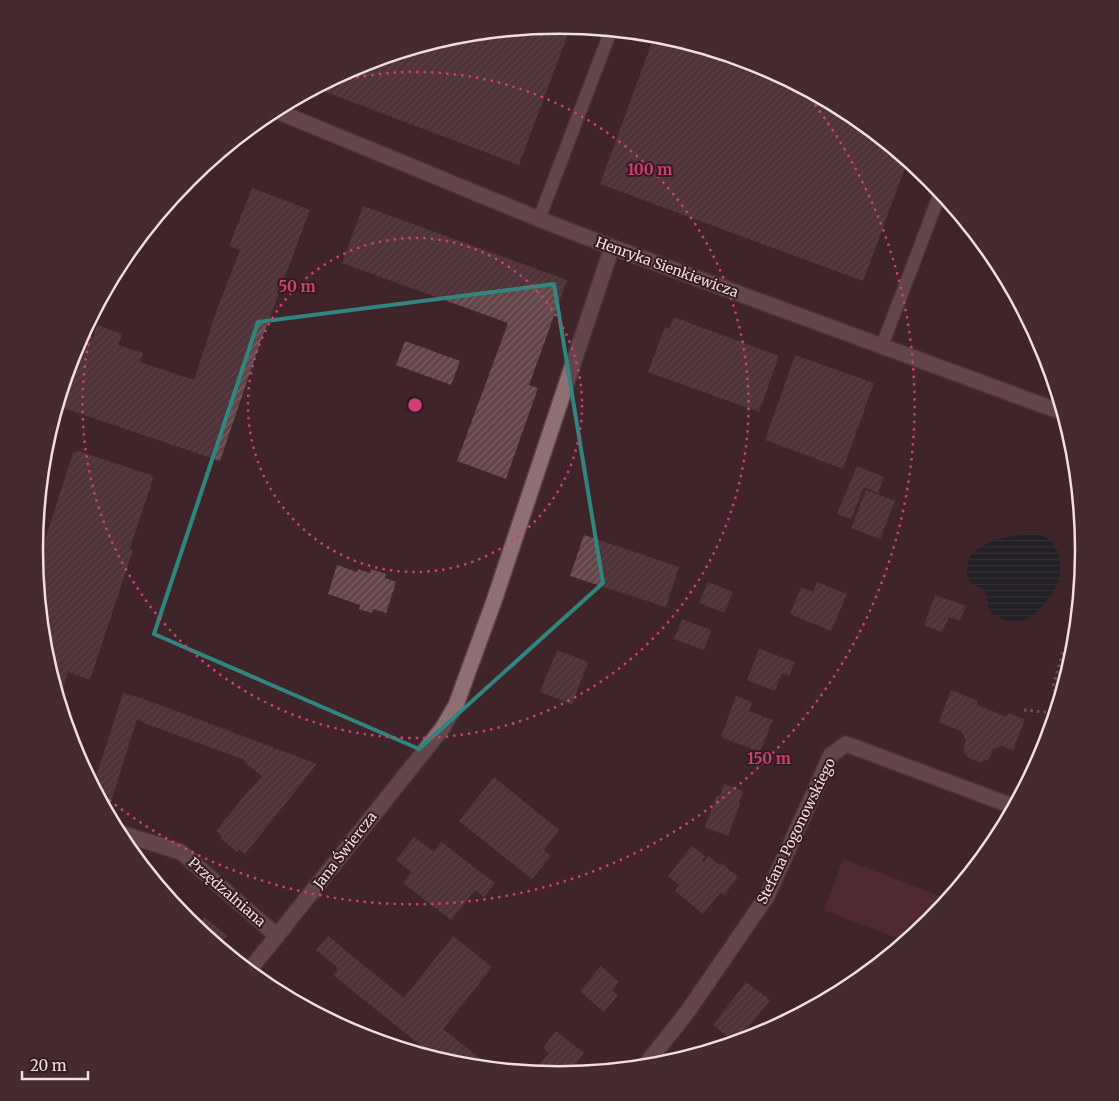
<svg xmlns="http://www.w3.org/2000/svg" width="1119" height="1101" font-family="Merriweather,serif">
	<defs>
		<pattern id="water-rules" width="6" height="5" patternUnits="userSpaceOnUse" patternTransform="scale(1.25)"><rect width="6" height="5" fill="#001c20"/><path d="M0 2.5h6" fill="none" stroke="#263d40"/></pattern>
		<pattern id="building-hatch" width="6" height="6" patternUnits="userSpaceOnUse" patternTransform="scale(1.25)"><rect width="6" height="6" fill="#614549"/><path d="M-1 1l2-2M0 6l6-6M5 7l2-2" fill="none" stroke="#785f63"/></pattern>
	</defs>
	<rect width="100%" height="100%" fill="#3f2529"/>
	<path fill="#62313a" d="M843,859l105,40c-7,18 -27,31 -41,43l-83,-32z"/>
	<path fill="url(#water-rules)" d="M1033,533c6,1 13,3 17,8 11,10 13,30 7,43 -3,8 -10,15 -15,22 -6,6 -12,14 -21,15 -5,1 -11,0 -15,-1 -8,-3 -15,-5 -17,-13 -2,-6 -1,-14 -6,-18 -6,-4 -12,-2 -15,-10 -2,-6 -1,-13 1,-19 9,-21 44,-24 64,-27z"/>
	<g fill="url(#building-hatch)">
		<path d="M560,25l11,1 -52,139 -204,-77 44,-23 98,-30z"/>
		<path d="M655,34l7,1 99,30 91,49 56,46 -45,121 -263,-97z"/>
		<path d="M252,188l58,22 -50,133 -40,118 -163,-55 17,-57 20,-37 1,1 -8,21 6,3 4,-12 25,9 -4,11 25,8 -3,9 54,18 18,-55h-1l29,-75 -11,-4z"/>
		<path d="M363,206l204,74 -38,105 9,3 -32,91 -49,-18 51,-138 -166,-60z"/>
		<path d="M674,317l105,39 -20,56 -111,-40 17,-45 4,2z"/>
		<path d="M405,341l55,20 -9,24 -55,-20z"/>
		<path d="M795,355l79,28 -31,86 -78,-29z"/>
		<path d="M78,451l73,24 2,4 -23,69 3,2 -43,130 -22,-8 -9,29 -15,-48 -8,-85 37,-115z"/>
		<path d="M857,466l27,11 -6,16 -14,-6 -13,32 -14,-5z"/>
		<path d="M866,490l29,11 -15,38 -29,-11z"/>
		<path d="M584,535l95,32 -13,40 -96,-31z"/>
		<path d="M337,565l20,7 1,-3 12,4 1,-4 15,5 -1,4 11,4 -10,31 -13,-4 -1,4 -13,-4 1,-4 -32,-11z"/>
		<path d="M708,582l25,10 -9,21 -25,-10z"/>
		<path d="M817,582l30,12 -16,37 -41,-17 11,-27 12,5z"/>
		<path d="M935,595l31,11 -6,15 -11,-4 -7,15 -18,-7z"/>
		<path d="M682,619l29,11 -7,20 -30,-11z"/>
		<path d="M759,649l36,13 -6,14 -7,-3 -7,18 -28,-11z"/>
		<path d="M557,650l31,12 -16,42 -32,-12z"/>
		<path d="M951,690l27,11 -1,4 30,12 1,-4 17,6 -12,31 -11,-4 -10,4 -2,8 -9,5 -14,-6 -4,-8 3,-9 -5,-9 -22,-9z"/>
		<path d="M123,693l21,6 173,65 -72,90 -6,-5 -2,3 -17,-14 2,-2 -6,-5 34,-42h1l11,-13 -18,-14 1,-2 -101,-37v-1l-7,-3 -28,89 -6,-2 -10,-20z"/>
		<path d="M736,696l16,6 -3,9 24,9 -13,32 -39,-15z"/>
		<path d="M494,777l65,53 -15,20 7,6 -19,23 -73,-58z"/>
		<path d="M724,784l19,7 -4,12 1,1 -12,32 -23,-9 12,-32 3,1z"/>
		<path d="M414,837l20,15 7,-10 54,41 -11,14 -9,-7 -24,30 -48,-37 8,-11 -15,-12z"/>
		<path d="M692,846l13,10 -3,4 2,2 4,-6 11,9 2,-2 17,14 -14,18 -3,-3 -18,22 -28,-23 4,-6 -11,-9z"/>
		<path d="M204,917l23,18 -9,12 -23,-19z"/>
		<path d="M328,936l76,62 49,-62 39,31 -49,62 39,31 -6,8 -19,-2 -17,-5 -107,-86 5,-7 -22,-18z"/>
		<path d="M601,966l18,16 -7,8 6,5 -14,17 -24,-21z"/>
		<path d="M746,982l24,18 -34,43 -23,-18z"/>
		<path d="M556,1031l28,22 -12,16 1,1 -5,5 -9,1 -22,-2 -3,-3 15,-18 -6,-5z"/>
	</g>
	<g fill="none" stroke-linecap="round" stroke-linejoin="round">
		<defs>
			<g id="lane">
				<path d="M539,219l72,-189"/>
				<path d="M882,346l59,-155"/>
			</g>
			<g id="street">
				<path d="M274,110l265,109 73,28 452,166"/>
				<path d="M117,832l64,20 96,84"/>
				<path d="M248,972l194,-243 14,-24 38,-104 118,-354"/>
				<path d="M643,1068l45,-57 79,-115 64,-141 15,-11 169,63"/>
			</g>
		</defs>
		<use href="#lane" stroke="#5a4348" stroke-width="15"/>
		<use href="#street" stroke="#5a4348" stroke-width="18"/>
		<g stroke="#9c8689" stroke-width="3" stroke-dasharray="2.5 4" stroke-linecap="butt">
			<path d="M1060,704l-7,-18 11,-37 12,-12"/>
			<path d="M1024,710l33,3"/>
		</g>
		<use href="#lane" stroke="#8e6f73" stroke-width="12"/>
		<use href="#street" stroke="#8e6f73" stroke-width="15"/>
	</g>
	<path d="M0 0H1119V1101H0ZM554,284l49,299 -184,166 -265,-115 104,-312z" fill="#3f2529" fill-opacity=".55" fill-rule="evenodd"/>
	<path fill="none" stroke="#31867f" stroke-width="4" stroke-linejoin="round" d="M554,284l49,299 -184,166 -265,-115 104,-312z"/>
	<g fill="none" stroke="#cb4076" stroke-width="2.5" stroke-dasharray="2.5 5">
		<circle cx="415" cy="405" r="167"/>
		<path d="M320 86A333 333 0 1 1 97 308"/>
		<path d="M801 87A500 500 0 0 1 94 788"/>
	</g>
	<g text-anchor="middle" stroke-width="4" stroke-linejoin="round" paint-order="stroke">
		<g font-size="14" fill="#f0dee0" stroke="#341b1f">
			<text transform="translate(667 267) rotate(20)" y="5">Henryka Sienkiewicza</text>
			<text transform="translate(796 831) rotate(-64)" y="5">Stefana Pogonowskiego</text>
			<text transform="translate(345 850) rotate(-52)" y="5">Jana Świercza</text>
			<text transform="translate(227 892) rotate(41)" y="5">Przędzalniana</text>
		</g>
	</g>
	<path d="M0 0H1119V1101H0ZM43 550a516 516 0 1 1 1032 0a516 516 0 1 1-1032 0Z" fill="#432b2e" fill-rule="evenodd"/>
	<path fill="none" stroke="#f0dee0" stroke-width="2.5" d="M43 550a516 516 0 1 1 1032 0a516 516 0 1 1-1032 0Z"/>
	<circle cx="415" cy="405" r="8" fill="#cb4076" stroke="#341b1f" stroke-width="2.5"/>
	<g font-size="15" text-anchor="middle" font-weight="bold" fill="#cb4076" stroke="#341b1f" stroke-width="4" stroke-linejoin="round" paint-order="stroke">
		<text x="650" y="175">100 m</text>
		<text x="297" y="292">50 m</text>
		<text x="769" y="764">150 m</text>
	</g>
	<path d="M22 1071v8h66v-8" fill="none" stroke="#f0dee0" stroke-width="2.5"/>
	<text x="30" y="1071" font-size="15" fill="#f0dee0" stroke="#341b1f" stroke-width="4" paint-order="stroke">20 m</text>
</svg>
